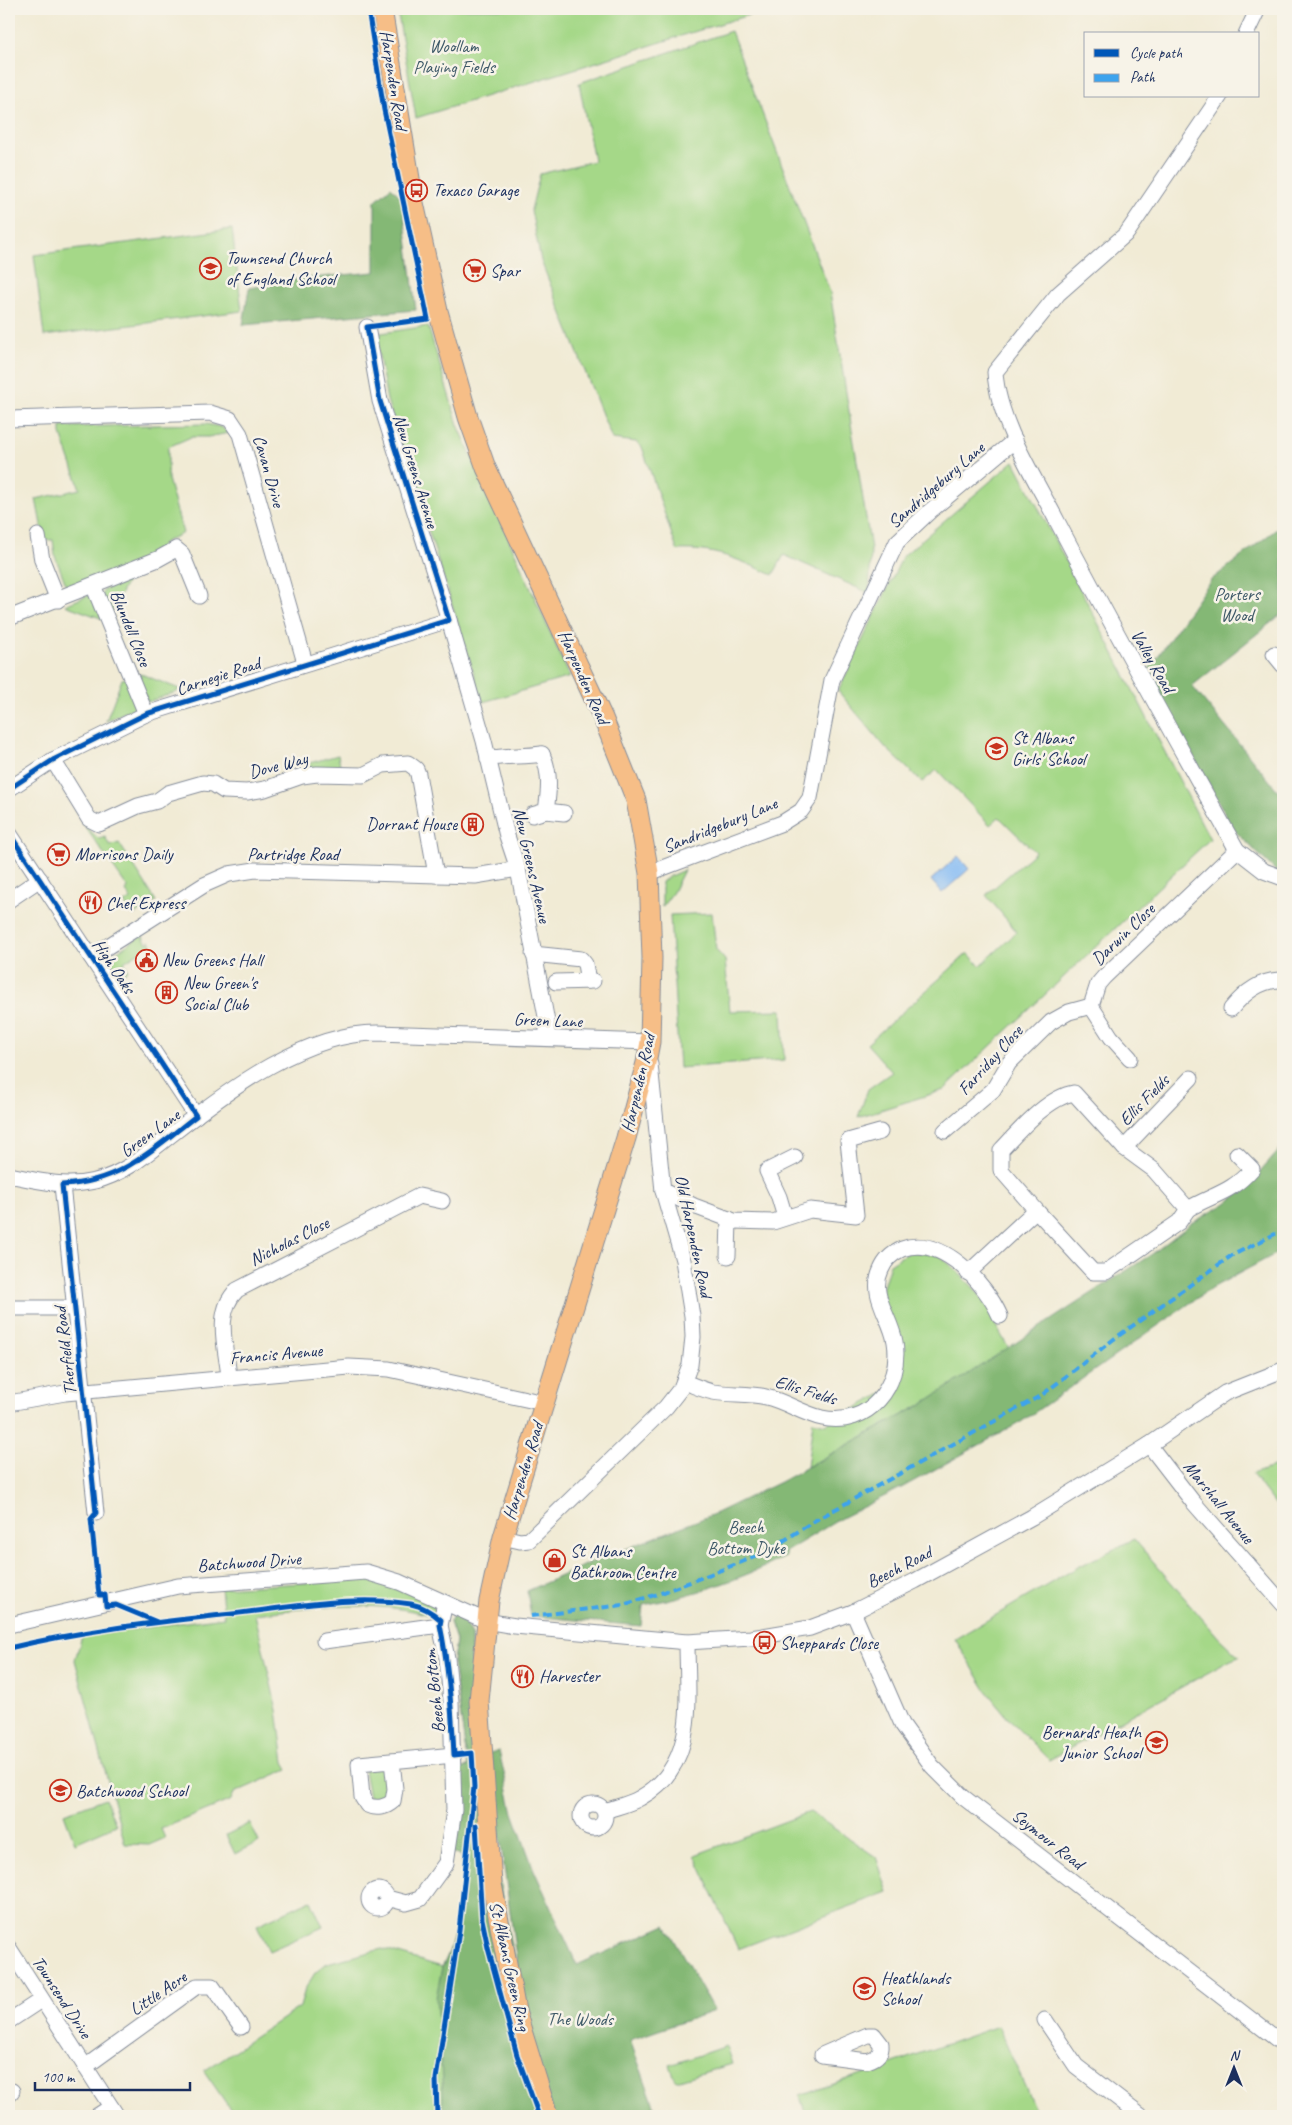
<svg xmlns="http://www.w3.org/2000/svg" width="1292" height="2125" font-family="Caveat,sans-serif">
	<rect width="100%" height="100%" fill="#f7f3e8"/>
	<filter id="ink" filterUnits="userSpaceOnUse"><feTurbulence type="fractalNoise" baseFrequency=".02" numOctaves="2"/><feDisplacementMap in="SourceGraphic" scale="10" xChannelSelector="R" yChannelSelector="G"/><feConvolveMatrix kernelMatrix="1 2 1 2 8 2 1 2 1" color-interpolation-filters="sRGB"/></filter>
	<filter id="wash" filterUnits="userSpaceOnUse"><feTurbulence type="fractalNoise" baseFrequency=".0096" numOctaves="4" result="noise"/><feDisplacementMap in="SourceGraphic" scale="20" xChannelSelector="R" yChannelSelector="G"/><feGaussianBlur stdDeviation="1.12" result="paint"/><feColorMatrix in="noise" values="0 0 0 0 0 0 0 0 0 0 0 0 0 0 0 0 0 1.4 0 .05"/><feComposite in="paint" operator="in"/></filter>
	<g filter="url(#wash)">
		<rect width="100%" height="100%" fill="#f1ebd5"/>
		<g fill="#a5d888" stroke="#608473">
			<path d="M397,9h371l-352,109z"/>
			<path d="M731,31l99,261 41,257 -2,44 -85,-38 -11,20c-33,-15 -59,-27 -96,-25l-35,-103 -6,-5 -24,-3 -71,-178 -10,-51 9,-36 54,-13 -15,-78z"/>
			<path d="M232,229l10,82 -198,25 -10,-81z"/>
			<path d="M428,326l30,99 112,252 -87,25 -96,-302 -12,-66z"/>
			<path d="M206,424l15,3 8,6 -21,4h-17l-23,10v32l15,54 -20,10 -5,11 -90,36 -13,-34 -2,-16h-9l-8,-41 44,-10 -19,-55v-7z"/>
			<path d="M1014,461l196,378 -266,251 -86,27 10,-28 24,-17 -25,-28 101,-91 12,13 37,-34 -31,-37 49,-43 -36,-35 -9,8 -53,-55 -15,12 -36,-34 -48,-57 65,-135z"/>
			<path d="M128,579l-18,37 -8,-22 2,-4z"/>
			<path d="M89,595l14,24 -38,-14z"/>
			<path d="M141,674l41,16 -34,12 -13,-26z"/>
			<path d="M127,678l9,29 -30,14 16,-42z"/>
			<path d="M338,755l3,15 -33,3 -9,-7z"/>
			<path d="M83,824l16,15 6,-2 5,9 9,-3 37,58 -23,14 -9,-12 7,-4 -5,-8 2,-3z"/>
			<path d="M684,870l-11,22 -11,15v-25l6,-5z"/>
			<path d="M712,913l4,37 9,10 5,51 52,-1 2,50 -105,8 -9,-153z"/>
			<path d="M142,935l5,8 3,-2 2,3 -28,18 4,8 -8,6 -11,-19z"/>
			<path d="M910,1251l31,5 33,32 15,19 6,17 14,25 -90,57 -112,61 6,-46 13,3 67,-36 -11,-98 8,-26z"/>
			<path d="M1283,1464v50l-31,-40z"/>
			<path d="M1134,1539l84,98 21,20 -8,3 -182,100 -36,-36 -25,-31 -33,-54 123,-72z"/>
			<path d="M370,1579c19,6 58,15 68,33l-1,5c-60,-18 -121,-10 -182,-3l22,96 7,52 4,7 -54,24 -3,7 -70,29 4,9 -16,7 -24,-1 -50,-184 7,-24 142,-19 -3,-29z"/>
			<path d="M453,1616l12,6 6,13v46l5,74 66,361h-307l-31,-45 96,-64 5,-18 10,-16 12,-10 55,-14 60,18c10,-16 23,-65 22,-84 0,-9 -2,-19 -3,-28l-11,-3 18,-85 -15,-105 3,-22 -6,-18z"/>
			<path d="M388,1767v32l-18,3 -6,-32z"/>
			<path d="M105,1798l11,27 -41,18 -11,-29z"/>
			<path d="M810,1812l66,45 12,35 -150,57 -43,-94z"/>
			<path d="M250,1823l9,19 -24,12 -9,-19z"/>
			<path d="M311,1900l12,27 -54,24 -12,-26z"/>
			<path d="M998,2026l40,90h-232l-6,-20z"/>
			<path d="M726,2046l6,18 -56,17 -6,-16z"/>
		</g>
		<g fill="#84b874" stroke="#507469">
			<path d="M391,187l11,11 14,112 -173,15 6,-37 51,-9 75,-7v-71z"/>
			<path d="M1283,524v89l-91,73 91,111v81l-49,-48 -87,-158 64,-92z"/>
			<path d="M1283,1146v104l-73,39 -189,133 -118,65 -60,30 -58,35 1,5c-45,22 -94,39 -143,48l-2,21 -110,-10 -4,-25 63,-28 124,-49 66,-32 139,-76 233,-152 40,-31 33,-19 22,-17z"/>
			<path d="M453,1616l12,6 6,13v46l5,74 66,361h-100l1,-23 -7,-95 6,-31 7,-13 14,-54 1,-17 -3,-28 -11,-3 7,-83 11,-2 -15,-105 3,-22 -6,-18z"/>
			<path d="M499,1751l14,62 21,57 43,95 89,-40 48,86 -84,29 28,76h-105l-24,-84 -9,-45 -31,-234z"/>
		</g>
		<path fill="#85bbf4" stroke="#5075a9" d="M958,856l11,13 -27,24 -11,-13z"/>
	</g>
	<g filter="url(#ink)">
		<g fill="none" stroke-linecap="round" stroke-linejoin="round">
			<defs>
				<g id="minor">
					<path d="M1246,34l12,-25"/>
					<path d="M1220,96l-93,137 -69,61 -63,78c3,50 40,106 62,149 58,111 119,220 180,329l27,21 19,7"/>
					<path d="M367,327l13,74 69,219 35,121 23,95 11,33 29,153v16"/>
					<path d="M9,419l201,-6 20,6 10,15 65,229"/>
					<path d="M38,536l4,24 16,40"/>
					<path d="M93,585l53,129"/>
					<path d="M9,618l149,-59 18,-10 6,5 17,42"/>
					<path d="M1274,654l9,11"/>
					<path d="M488,759c18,-4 35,-2 54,-5"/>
					<path d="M53,760l36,59 10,5 39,-18 19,-5 11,-8 35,-10 10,1 11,7 23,1 18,-3 37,-13 15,-2 46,1 20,-10 25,-2 8,6 2,5 18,101"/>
					<path d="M9,789l44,-29 93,-46 303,-94"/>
					<path d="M546,811l18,2"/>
					<path d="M532,815l14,-4c3,-20 5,-38 -4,-57"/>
					<path d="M9,833l187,283"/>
					<path d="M649,873l133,-50 19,-12 9,-13 22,-118 65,-138 33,-31 85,-71"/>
					<path d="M9,900l31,-21"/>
					<path d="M533,954l48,5 4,5 3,17"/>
					<path d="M91,957l113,-72 25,-11 26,-4 220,6 43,-7"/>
					<path d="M556,982l37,-1"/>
					<path d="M1091,1006l7,-22 6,-7 133,-127"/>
					<path d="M1091,1006l20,31 19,21"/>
					<path d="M1231,1009c13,-16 31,-30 52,-29"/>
					<path d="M945,1131l48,-41 16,-27 42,-41 18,-10 22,-6"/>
					<path d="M1124,1148l67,-70"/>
					<path d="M9,1175c29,6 57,13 86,6 31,-7 56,-31 81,-50 55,-43 129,-98 201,-98l273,9"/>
					<path d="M62,1185l34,328"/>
					<path d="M663,1191l31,15 40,15 39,1 37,-12 46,5 -8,-74 32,-9"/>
					<path d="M1188,1209c26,-15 43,-16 64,-40l-15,-15"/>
					<path d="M785,1217l-6,-20 -12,-26 28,-14"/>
					<path d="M728,1256l1,-37"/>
					<path d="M968,1273l68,-63 -35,-40v-20c18,-19 47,-53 73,-57l50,55 30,22 34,39 -9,13 -73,50h-13l-57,-62"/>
					<path d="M9,1308h65"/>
					<path d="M229,1376c-3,-28 -15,-64 8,-86l182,-94 23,5"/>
					<path d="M684,1382c9,3 19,8 29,10 17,3 35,1 53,5 19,4 37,17 56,21 47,10 80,-33 73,-76 -4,-25 -26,-47 -14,-72 4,-10 12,-17 21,-21 40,-15 84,35 98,67"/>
					<path d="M9,1403l56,-10 284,-26 40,2 155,34"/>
					<path d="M1149,1445l44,57 90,102"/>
					<path d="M503,1537l17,4 9,-1 137,-133 15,-19 9,-23 3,-28 -1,-21 -9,-56 -20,-69 -13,-127"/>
					<path d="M853,1612l49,112 30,42 31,31 320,247"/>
					<path d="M9,1625l169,-39 188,-14 33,10 87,39 29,5 172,16 64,-4 59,-10 43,-16 62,-31 117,-64 117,-72 76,-52 58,-23"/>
					<path d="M324,1641l116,-16"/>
					<path d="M392,1761l3,28 -2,12c-7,7 -18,8 -26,4l-5,-8 -3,-33 95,-9"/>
					<circle cx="593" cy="1816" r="12"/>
					<path d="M605,1811c11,-4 25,-7 35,-13 59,-33 47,-99 47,-156"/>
					<circle cx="378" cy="1899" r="9"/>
					<path d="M387,1898l19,5 14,-4 26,-36 8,-53 -3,-109 -4,-43 -7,-33 5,-22"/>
					<path d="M9,1948l108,168"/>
					<path d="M1045,2020l31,46 65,50"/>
					<path d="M9,2021l32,-21"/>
					<path d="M868,2035h6l7,9c1,10 -4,14 -14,17l-45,-6z"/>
					<path d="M85,2067l112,-81h15l29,41"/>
					<path d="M9,2094l3,-3"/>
					<path d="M97,2116l14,-9"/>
				</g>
				<path id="major" d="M382,9l32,194 24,108 30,106 18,51 117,250 33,82 13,73 3,85 -2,84 -4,21 -20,75 -123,399 -14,64 -10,100 13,183 24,127 32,105"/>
			</defs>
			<use href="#minor" stroke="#868d9a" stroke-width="17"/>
			<use href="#major" stroke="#868d9a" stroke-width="21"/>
			<use href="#minor" stroke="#fff" stroke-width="15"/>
			<use href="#major" stroke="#f6be87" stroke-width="19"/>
			<path stroke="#3da3ed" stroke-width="4" stroke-dasharray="8 4" stroke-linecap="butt" d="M531,1616l92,-11 41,-13 101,-39 49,-32 228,-126 72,-56 117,-83 52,-26"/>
			<defs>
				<g id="cycleway">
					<path d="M9,789l44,-29 93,-46 303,-94 -69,-219 -13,-74 61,-8 -44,-209 -16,-101"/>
					<path d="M9,833l187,283c-44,34 -75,66 -134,69l34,328 -5,6 8,76h6l1,11 10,-1 41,17"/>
					<path d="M9,1648c69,-17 142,-25 213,-33 63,-6 126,-21 189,-11 11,2 22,9 30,16l-1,5c9,43 12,86 14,130l18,-2 2,34 -15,144 -23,148 1,37"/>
					<path d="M476,1825l6,94 6,29 29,107 22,61"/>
				</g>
			</defs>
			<use href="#cycleway" stroke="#f7f3e8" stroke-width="8"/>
			<use href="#cycleway" stroke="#0057b8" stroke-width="5"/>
		</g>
	</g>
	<defs>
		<symbol id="bus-ring" viewBox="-11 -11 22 22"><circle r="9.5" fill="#f7f3e8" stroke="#c8321e" stroke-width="1.5"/><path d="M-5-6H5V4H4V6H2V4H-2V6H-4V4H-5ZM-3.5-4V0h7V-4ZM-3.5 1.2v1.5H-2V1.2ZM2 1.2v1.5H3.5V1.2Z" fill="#c8321e"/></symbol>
		<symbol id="school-ring" viewBox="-11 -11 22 22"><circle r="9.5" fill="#f7f3e8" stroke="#c8321e" stroke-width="1.5"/><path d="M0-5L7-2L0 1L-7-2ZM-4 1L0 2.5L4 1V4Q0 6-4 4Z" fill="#c8321e"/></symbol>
		<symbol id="supermarket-ring" viewBox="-11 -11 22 22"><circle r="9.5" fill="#f7f3e8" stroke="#c8321e" stroke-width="1.5"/><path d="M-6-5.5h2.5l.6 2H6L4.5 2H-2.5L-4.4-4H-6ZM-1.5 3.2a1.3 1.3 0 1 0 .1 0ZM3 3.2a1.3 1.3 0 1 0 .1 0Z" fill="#c8321e"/></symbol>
		<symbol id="building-ring" viewBox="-11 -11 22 22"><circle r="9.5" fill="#f7f3e8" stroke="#c8321e" stroke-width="1.5"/><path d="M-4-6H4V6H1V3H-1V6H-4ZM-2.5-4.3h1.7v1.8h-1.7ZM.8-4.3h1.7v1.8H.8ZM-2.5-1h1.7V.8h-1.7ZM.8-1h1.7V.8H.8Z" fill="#c8321e"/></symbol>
		<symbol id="restaurant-ring" viewBox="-11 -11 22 22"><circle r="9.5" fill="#f7f3e8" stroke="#c8321e" stroke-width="1.5"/><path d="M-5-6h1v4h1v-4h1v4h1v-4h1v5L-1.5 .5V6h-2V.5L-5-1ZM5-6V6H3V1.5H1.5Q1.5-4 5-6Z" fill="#c8321e"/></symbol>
		<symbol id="civic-ring" viewBox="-11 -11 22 22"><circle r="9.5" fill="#f7f3e8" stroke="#c8321e" stroke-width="1.5"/><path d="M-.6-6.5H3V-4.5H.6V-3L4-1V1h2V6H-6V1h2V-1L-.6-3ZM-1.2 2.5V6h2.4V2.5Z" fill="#c8321e"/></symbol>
		<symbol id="shop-ring" viewBox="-11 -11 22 22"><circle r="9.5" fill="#f7f3e8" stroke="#c8321e" stroke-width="1.5"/><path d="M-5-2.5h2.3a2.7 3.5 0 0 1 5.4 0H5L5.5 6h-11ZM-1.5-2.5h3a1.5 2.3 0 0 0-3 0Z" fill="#c8321e"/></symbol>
	</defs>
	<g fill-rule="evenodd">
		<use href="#bus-ring" x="404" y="178" width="25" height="25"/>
		<use href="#school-ring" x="198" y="256" width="25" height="25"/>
		<use href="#supermarket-ring" x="462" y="258" width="25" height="25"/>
		<use href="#school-ring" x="984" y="736" width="25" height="25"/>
		<use href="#building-ring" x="460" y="812" width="25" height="25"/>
		<use href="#supermarket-ring" x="46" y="842" width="25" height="25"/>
		<use href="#restaurant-ring" x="78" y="890" width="25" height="25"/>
		<use href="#civic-ring" x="134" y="948" width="25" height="25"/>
		<use href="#building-ring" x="154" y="980" width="25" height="25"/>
		<use href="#shop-ring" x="542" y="1548" width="25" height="25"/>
		<use href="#bus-ring" x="752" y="1630" width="25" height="25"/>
		<use href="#restaurant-ring" x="510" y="1664" width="25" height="25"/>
		<use href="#school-ring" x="1144" y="1730" width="25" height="25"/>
		<use href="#school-ring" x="48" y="1778" width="25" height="25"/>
		<use href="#school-ring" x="852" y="1976" width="25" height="25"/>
	</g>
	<g text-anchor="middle" stroke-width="5" stroke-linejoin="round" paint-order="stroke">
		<g font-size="18" fill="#3e5968" stroke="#f7f3e8">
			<text x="454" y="52">Woollam<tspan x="454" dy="21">Playing Fields</tspan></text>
			<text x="1237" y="600">Porters<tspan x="1237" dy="21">Wood</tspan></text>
			<text x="746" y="1533">Beech<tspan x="746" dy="21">Bottom Dyke</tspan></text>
			<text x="580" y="2025">The Woods</text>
		</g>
		<g font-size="18" fill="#1b2f5e" stroke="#f7f3e8">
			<text transform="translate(394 80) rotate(81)" y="6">Harpenden Road</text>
			<text transform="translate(269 471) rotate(74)" y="6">Cavan Drive</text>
			<text transform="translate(416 471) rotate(73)" y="6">New Greens Avenue</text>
			<text transform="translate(936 485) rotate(-41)" y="6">Sandridgebury Lane</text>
			<text transform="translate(131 628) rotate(68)" y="6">Blundell Close</text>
			<text transform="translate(1153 661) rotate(60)" y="6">Valley Road</text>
			<text transform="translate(218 676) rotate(-18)" y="6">Carnegie Road</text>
			<text transform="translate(584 677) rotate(66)" y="6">Harpenden Road</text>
			<text transform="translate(278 765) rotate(-14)" y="6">Dove Way</text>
			<text transform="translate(720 825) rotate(-22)" y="6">Sandridgebury Lane</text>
			<text x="293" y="860">Partridge Road</text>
			<text transform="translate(532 865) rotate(77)" y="6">New Greens Avenue</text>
			<text transform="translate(1123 934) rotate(-44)" y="6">Darwin Close</text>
			<text transform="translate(114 966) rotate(56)" y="6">High Oaks</text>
			<text transform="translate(548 1020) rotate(2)" y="6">Green Lane</text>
			<text transform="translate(990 1060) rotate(-48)" y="6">Farriday Close</text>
			<text transform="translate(638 1083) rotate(-77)" y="6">Harpenden Road</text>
			<text transform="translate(1144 1100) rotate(-46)" y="6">Ellis Fields</text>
			<text transform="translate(150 1133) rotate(-36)" y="6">Green Lane</text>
			<text transform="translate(694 1236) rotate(78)" y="6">Old Harpenden Road</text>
			<text transform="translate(289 1241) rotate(-27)" y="6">Nicholas Close</text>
			<text transform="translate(65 1351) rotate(-97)" y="6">Therfield Road</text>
			<text transform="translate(276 1354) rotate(-5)" y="6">Francis Avenue</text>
			<text transform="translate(806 1390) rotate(17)" y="6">Ellis Fields</text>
			<text transform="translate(523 1471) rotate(-73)" y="6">Harpenden Road</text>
			<text transform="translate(1219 1502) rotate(51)" y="6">Marshall Avenue</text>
			<text transform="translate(249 1562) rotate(-4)" y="6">Batchwood Drive</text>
			<text transform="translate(899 1567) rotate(-27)" y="6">Beech Road</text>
			<text transform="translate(434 1691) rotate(-96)" y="6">Beech Bottom</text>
			<text transform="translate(1048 1839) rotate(38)" y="6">Seymour Road</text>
			<text transform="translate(510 1966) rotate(77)" y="6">St Albans Green Ring</text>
			<text transform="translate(158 1993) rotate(-34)" y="6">Little Acre</text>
			<text transform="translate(62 1997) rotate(57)" y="6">Townsend Drive</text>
		</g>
		<g font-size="18" fill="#1b2f5e" stroke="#f7f3e8" text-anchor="start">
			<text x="433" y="196">Texaco Garage</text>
			<text x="226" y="264">Townsend Church<tspan x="226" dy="21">of England School</tspan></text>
			<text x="490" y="277">Spar</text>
			<text x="1012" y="744">St Albans<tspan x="1012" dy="21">Girls' School</tspan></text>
			<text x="457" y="830" text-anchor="end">Dorrant House</text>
			<text x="75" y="860">Morrisons Daily</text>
			<text x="106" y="909">Chef Express</text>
			<text x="162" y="966">New Greens Hall</text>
			<text x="183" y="989">New Green's<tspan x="183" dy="21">Social Club</tspan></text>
			<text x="570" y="1557">St Albans<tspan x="570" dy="21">Bathroom Centre</tspan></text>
			<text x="780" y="1649">Sheppards Close</text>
			<text x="539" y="1682">Harvester</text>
			<text x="1141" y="1738" text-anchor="end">Bernards Heath<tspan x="1141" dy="21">Junior School</tspan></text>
			<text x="76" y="1797">Batchwood School</text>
			<text x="881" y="1984">Heathlands<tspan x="881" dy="21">School</tspan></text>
		</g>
	</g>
	<rect width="1292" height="2125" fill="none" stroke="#f7f3e8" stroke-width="30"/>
	<rect x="1084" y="32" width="175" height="65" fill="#f7f3e8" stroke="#9fa5b1"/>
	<rect x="1094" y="49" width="25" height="8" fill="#0057b8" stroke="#9fa5b1"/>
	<text x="1130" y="58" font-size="15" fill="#1b2f5e">Cycle path</text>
	<rect x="1094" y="74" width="25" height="8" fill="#3da3ed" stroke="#9fa5b1"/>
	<text x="1130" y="82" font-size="15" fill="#1b2f5e">Path</text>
	<g transform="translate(1234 2068)" stroke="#f7f3e8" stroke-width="4" paint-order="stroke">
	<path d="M0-4L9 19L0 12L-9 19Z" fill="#1b2f5e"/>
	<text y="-8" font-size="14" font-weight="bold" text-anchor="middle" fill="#1b2f5e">N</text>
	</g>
	<path d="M35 2082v8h155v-8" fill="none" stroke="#1b2f5e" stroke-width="2.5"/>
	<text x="42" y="2082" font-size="15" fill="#1b2f5e" stroke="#f7f3e8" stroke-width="4" paint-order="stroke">100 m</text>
</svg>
